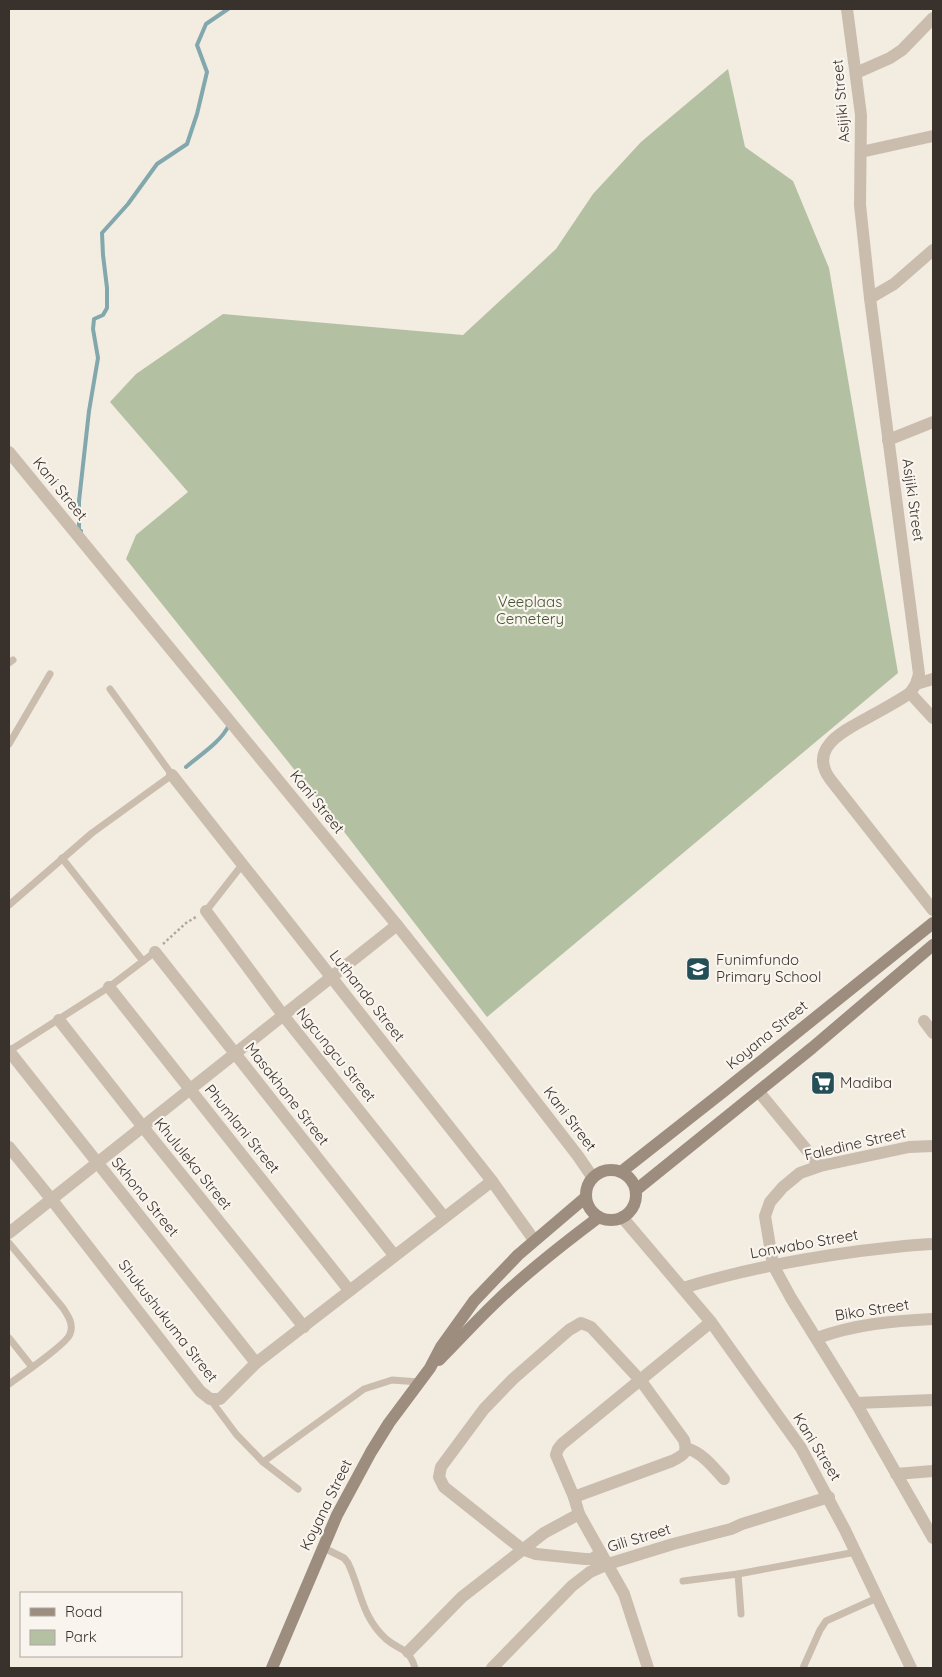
<svg xmlns="http://www.w3.org/2000/svg" width="942" height="1677" font-family="Quicksand,sans-serif">
	<rect width="100%" height="100%" fill="#f2ece1"/>
	<path fill="#b3c0a2" d="M728,69l17,78 48,34 36,87 69,405 -411,344 -142,-184 -219,-274 10,-24 52,-43 -78,-90 26,-28 87,-60 240,21 93,-86 37,-55 48,-52z"/>
	<g fill="none" stroke-linecap="round" stroke-linejoin="round">
		<g stroke="#82a7ad" stroke-width="4">
			<path d="M81,531l-2,-2v-28l10,-90 9,-53 -5,-29 1,-10 9,-4 4,-7v-20l-4,-33 -1,-22 26,-29 29,-40 30,-20 10,-30 10,-42 -10,-27 9,-21 22,-15"/>
			<path d="M186,767c14,-12 35,-25 43,-42"/>
		</g>
		<path stroke="#b5a798" stroke-width="2.5" stroke-dasharray="2.5 2.5" stroke-linecap="butt" d="M163,944l23,-21 10,-6"/>
		<g stroke="#cabdae" stroke-width="7">
			<path d="M9,663l4,-3"/>
			<path d="M9,744l41,-70"/>
			<path d="M62,858l81,103"/>
			<path d="M9,905l83,-72 80,-58 -62,-86"/>
			<path d="M206,911l36,-46"/>
			<path d="M9,1051l100,-64 46,-35"/>
			<path d="M9,1243l54,65c5,8 11,16 7,26 -3,10 -50,42 -61,50"/>
			<path d="M9,1338l23,29"/>
			<path d="M210,1399l26,35 27,28 35,27"/>
			<path d="M263,1462l101,-73 28,-9 27,2"/>
			<path d="M322,1547l22,11 4,5c13,27 13,53 38,76 15,13 22,7 29,29"/>
			<path d="M683,1581l55,-7"/>
			<path d="M741,1614l-3,-40 118,-22"/>
			<path d="M803,1668l17,-38 6,-9 51,-23"/>
		</g>
		<g stroke="#cabdae" stroke-width="12">
			<path d="M847,9l14,106 -1,90 10,93 49,376 -3,10 -6,9c-13,9 -27,16 -41,24 -23,13 -62,30 -39,62l103,131"/>
			<path d="M856,73l34,-15 12,-8 31,-32"/>
			<path d="M861,152l72,-16"/>
			<path d="M870,298l24,-14 39,-34"/>
			<path d="M888,440l45,-18"/>
			<path d="M9,452l388,473 89,112 92,119 15,22"/>
			<path d="M916,684l17,-5"/>
			<path d="M910,693l23,25"/>
			<path d="M172,775l320,406 42,59"/>
			<path d="M206,911l77,104 161,202"/>
			<path d="M155,952l239,303"/>
			<path d="M109,987l240,303"/>
			<path d="M59,1020l84,107 161,200"/>
			<path d="M924,1021l9,12"/>
			<path d="M9,1051l247,312"/>
			<path d="M759,1092l61,74"/>
			<path d="M933,1146l-24,1 -89,19 -20,7 -17,14 -13,15 -5,14 8,49 18,33 65,105 77,135"/>
			<path d="M9,1147l43,53 148,191 10,8h10l36,-36 236,-182"/>
			<path d="M622,1217l89,105 90,126 44,82 66,138"/>
			<path d="M9,1233l388,-308"/>
			<path d="M683,1288c58,-18 117,-29 177,-37 25,-3 49,-6 73,-7"/>
			<path d="M817,1338c39,-14 75,-17 116,-19"/>
			<path d="M856,1403l77,-3"/>
			<path d="M686,1448c17,5 27,19 38,31"/>
			<path d="M896,1474l37,-3"/>
			<path d="M574,1497l98,-36c12,-6 16,-8 12,-21l-43,-59 -50,-54 -10,-4 -12,7 -56,49 -29,30 -43,58 -2,10 5,10 78,62 14,5 49,5h7l9,-6"/>
			<path d="M408,1652l54,-55 82,-64 35,-19"/>
			<path d="M492,1668l80,-82 18,-14 18,-8 65,-20 58,-15 11,-5 87,-27"/>
			<path d="M648,1668l-24,-74 -45,-80 -5,-17 -18,-42 2,-6 4,-5 149,-122"/>
		</g>
		<g stroke="#9d8d7f" stroke-width="12">
			<circle cx="611" cy="1195" r="25"/>
			<path d="M621,1172l103,-81 209,-168"/>
			<path d="M636,1190l176,-142 121,-103"/>
			<path d="M439,1360c19,-19 37,-39 57,-58 32,-31 67,-58 103,-85"/>
			<path d="M272,1668l65,-153 34,-63 18,-29 41,-55 11,-21 33,-46 44,-46 68,-58"/>
		</g>
	</g>
	<defs>
		<symbol id="school-square" viewBox="-11 -11 22 22"><rect x="-9" y="-9" width="18" height="18" rx="4" fill="#244f57" stroke="#f9f5ee"/><path d="M0-5L7-2L0 1L-7-2ZM-4 1L0 2.5L4 1V4Q0 6-4 4Z" fill="#fff"/></symbol>
		<symbol id="supermarket-square" viewBox="-11 -11 22 22"><rect x="-9" y="-9" width="18" height="18" rx="4" fill="#244f57" stroke="#f9f5ee"/><path d="M-6-5.5h2.5l.6 2H6L4.5 2H-2.5L-4.4-4H-6ZM-1.5 3.2a1.3 1.3 0 1 0 .1 0ZM3 3.2a1.3 1.3 0 1 0 .1 0Z" fill="#fff"/></symbol>
	</defs>
	<g fill-rule="evenodd">
		<use href="#school-square" x="684" y="955" width="28" height="28"/>
		<use href="#supermarket-square" x="809" y="1069" width="28" height="28"/>
	</g>
	<g text-anchor="middle" stroke-width="4.5" stroke-linejoin="round" paint-order="stroke">
		<g font-size="15" fill="#39312b" stroke="#f9f5ee">
			<text transform="translate(841 101) rotate(-95)" y="5">Asijiki Street</text>
			<text transform="translate(60 489) rotate(51)" y="5">Kani Street</text>
			<text transform="translate(913 500) rotate(82)" y="5">Asijiki Street</text>
			<text transform="translate(317 802) rotate(51)" y="5">Kani Street</text>
			<text transform="translate(367 996) rotate(52)" y="5">Luthando Street</text>
			<text transform="translate(767 1035) rotate(-39)" y="5">Koyana Street</text>
			<text transform="translate(336 1055) rotate(51)" y="5">Ngcungcu Street</text>
			<text transform="translate(287 1094) rotate(52)" y="5">Masakhane Street</text>
			<text transform="translate(570 1119) rotate(53)" y="5">Kani Street</text>
			<text transform="translate(242 1129) rotate(51)" y="5">Phumlani Street</text>
			<text transform="translate(855 1144) rotate(-13)" y="5">Faledine Street</text>
			<text transform="translate(193 1164) rotate(51)" y="5">Khululeka Street</text>
			<text transform="translate(145 1197) rotate(51)" y="5">Skhona Street</text>
			<text transform="translate(804 1244) rotate(-10)" y="5">Lonwabo Street</text>
			<text transform="translate(872 1310) rotate(-9)" y="5">Biko Street</text>
			<text transform="translate(168 1321) rotate(52)" y="5">Shukushukuma Street</text>
			<text transform="translate(817 1447) rotate(58)" y="5">Kani Street</text>
			<text transform="translate(326 1505) rotate(-64)" y="5">Koyana Street</text>
			<text transform="translate(639 1538) rotate(-17)" y="5">Gili Street</text>
		</g>
		<g font-size="15" fill="#445531" stroke="#f9f5ee">
			<text x="530" y="607">Veeplaas<tspan x="530" dy="17">Cemetery</tspan></text>
		</g>
		<g font-size="15" fill="#39312b" stroke="#f9f5ee" text-anchor="start">
			<text x="716" y="965">Funimfundo<tspan x="716" dy="17">Primary School</tspan></text>
			<text x="840" y="1088">Madiba</text>
		</g>
	</g>
	<rect width="942" height="1677" fill="none" stroke="#39312b" stroke-width="20"/>
	<rect x="20" y="1592" width="162" height="65" fill="#f9f5ee" stroke="#aca7a0"/>
	<rect x="30" y="1608" width="25" height="8" fill="#9d8d7f" stroke="#aca7a0"/>
	<text x="65" y="1617" font-size="15" fill="#39312b">Road</text>
	<rect x="30" y="1630" width="25" height="15" fill="#b3c0a2" stroke="#aca7a0"/>
	<text x="65" y="1642" font-size="15" fill="#39312b">Park</text>
</svg>
